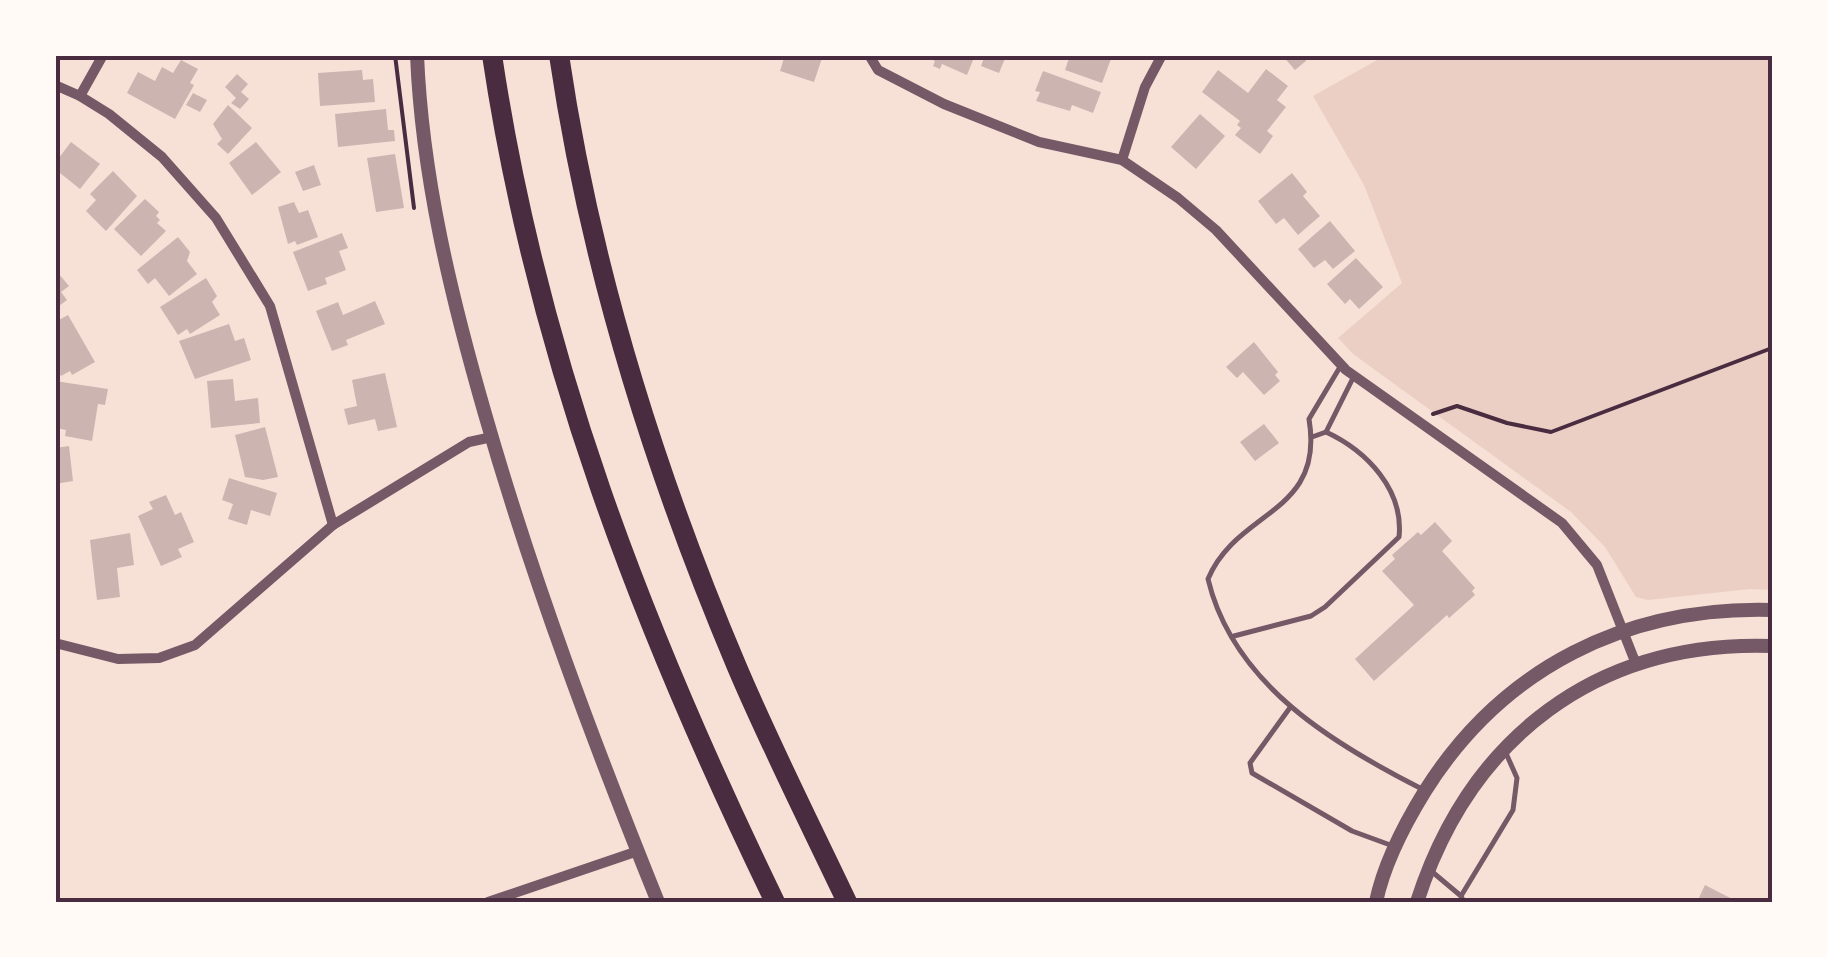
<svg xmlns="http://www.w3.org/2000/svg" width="1827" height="957" font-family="Helvetica,sans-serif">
	<rect width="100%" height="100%" fill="#f7e1d7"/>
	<path fill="#ebcfc5" d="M1386,55h386v535l-22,-1 -102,11 -12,-3 -31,-50 -34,-35 -218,-158 -15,-16 64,-55 -38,-98 -51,-89z"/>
	<g fill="#ccb4b1">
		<path d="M785,55l10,3 1,-3h27l-9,27 -34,-11z"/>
		<path d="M922,55h53l-8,20 -25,-11 -2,5 -7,-3 2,-5z"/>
		<path d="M985,55l21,1 -7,17 -18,-7z"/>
		<path d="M1070,55h46l-2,5 -3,-1 -9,24 -37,-13z"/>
		<path d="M1282,55h19l5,6 -11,9z"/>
		<path d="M181,60l17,9 -8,14 4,2 -19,34 -48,-26 11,-21 17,9 7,-14 11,6z"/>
		<path d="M1266,69l22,17 -11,14 9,7 -19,24 6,5 -13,18 -25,-19 6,-7 -4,-3 3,-4 -38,-29 16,-22 30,23z"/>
		<path d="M362,70l1,10 10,-1 2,23 -55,4 -2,-33z"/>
		<path d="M1043,71l58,21 -8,21 -21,-8 -2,6 -34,-10 4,-9 -5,-1z"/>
		<path d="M237,74l11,10 -7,8 8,7 -9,10 -9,-6 5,-5 -11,-11z"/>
		<path d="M193,93l14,7 -7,12 -14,-7z"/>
		<path d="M228,105l24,23 -24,26 -11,-10 5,-5 -9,-15z"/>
		<path d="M386,109l2,21h6l1,11 -57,6 -3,-33z"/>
		<path d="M1200,114l25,22 -29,33 -25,-22z"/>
		<path d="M71,142l29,22 -20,25 -25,-20v-6z"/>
		<path d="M256,142l25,30 -29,23 -23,-32z"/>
		<path d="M395,154l9,54 -28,4 -9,-54z"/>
		<path d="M314,165l7,20 -18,6 -8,-19z"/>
		<path d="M113,171l24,25 -31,35 -20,-20 10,-11 -6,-6z"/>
		<path d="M1292,173l15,19 -4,4 17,20 -22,19 -14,-17 -8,6 -18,-23z"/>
		<path d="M145,199l14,13 -3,4 4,4 -3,3 9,8 -25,25 -27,-27z"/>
		<path d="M294,202l5,11 9,-3 10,27 -21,8 -2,-4 -7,3 -10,-37z"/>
		<path d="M1330,221l25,30 -22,18 -8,-9 -11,8 -16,-19z"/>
		<path d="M342,233l6,15 -9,3 7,19 -21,8 2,6 -19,7 -15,-39z"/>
		<path d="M178,237l12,15 -3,9 10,13 -28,22 -14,-18 -7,6 -11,-14z"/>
		<path d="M1356,258l27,29 -24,22 -9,-10 -5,5 -18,-20z"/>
		<path d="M59,274l10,12 -8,6 6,8 -12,9v-32z"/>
		<path d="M206,278l11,18 -5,6 8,13 -30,19 -3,-5 -9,6 -18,-28z"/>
		<path d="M375,301l10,23 -39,16 2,5 -16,6 -16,-40 22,-9 5,13z"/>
		<path d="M68,315l27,47 -23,13 -2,-4 -9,5 -6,-10v-44z"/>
		<path d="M229,324l6,17 9,-3 7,22 -56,19 -16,-38z"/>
		<path d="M1254,342l24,30 -3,3 5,6 -16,14 -21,-23 -6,6 -11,-11z"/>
		<path d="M385,373l12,54 -19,4 -3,-12 -27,6 -4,-16 13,-3 -5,-26z"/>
		<path d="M233,379l2,22 23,-3 2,25 -49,5 -4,-47z"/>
		<path d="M55,381l53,8 -3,16 -7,-1 -6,37 -27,-5 1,-6 -10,-2 4,-25 -5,-1z"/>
		<path d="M1264,424l15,19 -24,18 -15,-19z"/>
		<path d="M265,427l13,50 -15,3 -18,-3 -10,-42z"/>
		<path d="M69,446l4,35 -18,3v-36z"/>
		<path d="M229,478l48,15 -7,23 -19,-6 -4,15 -19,-6 5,-15 -11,-4z"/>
		<path d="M166,495l9,20 6,-3 13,30 -16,7 4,8 -21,9 -23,-50 15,-7 -4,-7z"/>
		<path d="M1435,522l17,19 -10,10 33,37 -3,3 3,4 -26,23 -2,-3 -73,66 -19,-22 59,-54 -32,-34 13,-12 -3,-4 26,-23 3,3z"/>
		<path d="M130,533l4,32 -17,3 3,29 -23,3 -7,-60z"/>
		<path d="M1705,885l33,17h-41z"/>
	</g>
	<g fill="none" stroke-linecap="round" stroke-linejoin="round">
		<g stroke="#4a2c40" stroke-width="4">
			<path d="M395,55l19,153"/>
			<path d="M1433,414l24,-8 50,17 44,9 221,-84"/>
		</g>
		<g stroke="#755966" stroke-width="5">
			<path d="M1340,367l-31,52c16,96 -72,90 -101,160 25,105 125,165 214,210"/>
			<path d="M1312,437l14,-5 28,-56"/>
			<path d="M1234,636l77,-20 14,-9 74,-70c5,-47 -32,-86 -73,-105"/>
			<path d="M1289,709l-39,54 2,10 100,58 41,15"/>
			<path d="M1430,870l31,26 3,6"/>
			<path d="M1461,896l52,-86 4,-32 -12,-27"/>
		</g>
		<g stroke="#755966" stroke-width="10">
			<path d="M869,55l9,15 66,34 95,38 83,18 56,38 38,32 130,140 216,153 35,42 39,99"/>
			<path d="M55,85l25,11 29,18 53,43 54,61 54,88 63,219"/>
			<path d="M80,96l23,-41"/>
			<path d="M1122,160l23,-73 17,-32"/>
			<path d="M55,643l63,16 41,-1 36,-13 138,-120 136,-83 23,-5"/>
			<path d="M488,902l150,-51"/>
		</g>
		<g stroke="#755966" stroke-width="14">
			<path d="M417,55c5,122 34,241 68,359 48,167 108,327 173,488"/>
			<path d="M1376,902c8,-39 28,-77 49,-111 78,-124 202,-185 347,-181"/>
			<path d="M1417,902c53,-165 180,-262 355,-256"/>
		</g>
		<g stroke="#4a2c40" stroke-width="20">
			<path d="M492,55c45,302 150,573 283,847"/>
			<path d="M559,55c31,211 95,416 178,612 34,80 73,157 110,235"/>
		</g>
	</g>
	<rect width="1827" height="957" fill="none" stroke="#fffaf5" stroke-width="115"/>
	<rect x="58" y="58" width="1712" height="842" fill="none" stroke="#4a2c40" stroke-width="4"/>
</svg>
